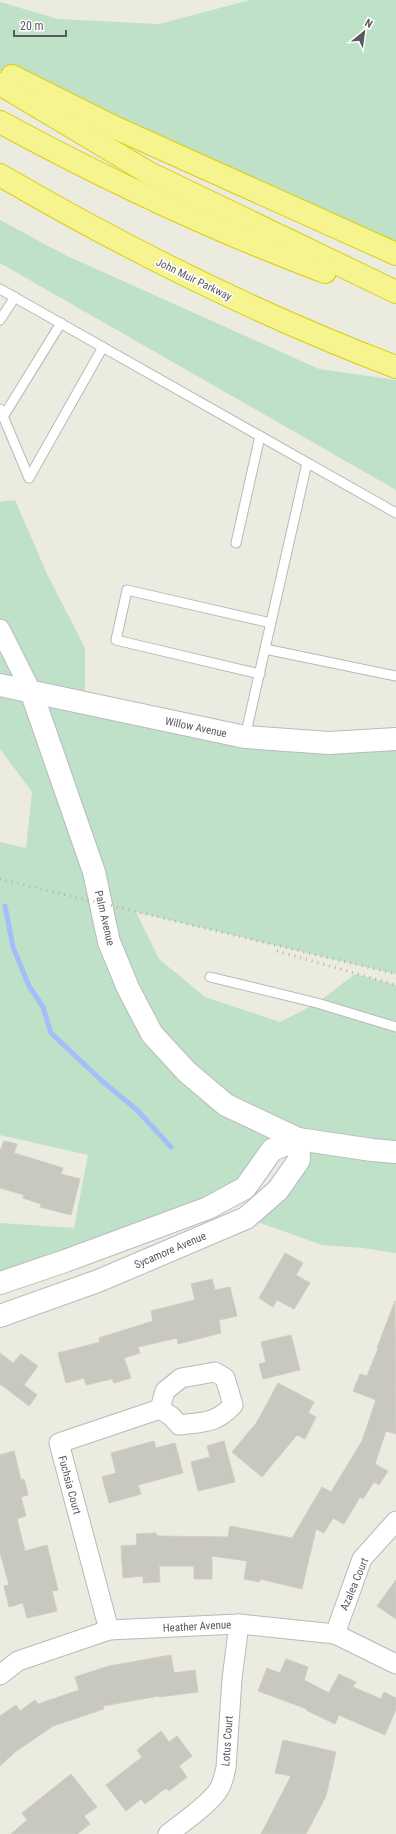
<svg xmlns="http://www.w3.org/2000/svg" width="396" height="1834" font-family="'Roboto Condensed',sans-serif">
	<rect width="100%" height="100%" fill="#ebebe0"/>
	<g fill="#bee1c7">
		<path d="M250,0h146v254l-396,-183v-69l58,17 101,5z"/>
		<path d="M0,220l65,35 254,114 77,11v110l-396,-227z"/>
		<path d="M15,500l32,74 38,74v54l160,35 151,2v235l-260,-62 23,47 46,38 75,25 37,-19 38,-29 41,11v268l-33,-5 -41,-3 -76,-27 32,-28 20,-51 -53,49 -245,95v-60l74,5 14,-73 -88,-20v-293l26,6 6,-56 -32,-43v-247z"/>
	</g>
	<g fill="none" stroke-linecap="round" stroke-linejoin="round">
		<path stroke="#a3bef8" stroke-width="5" d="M5,906l8,41 16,39 14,21 8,26 50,47 36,30 34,37"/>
	</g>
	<g fill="#c8c7c0" stroke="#cfcebf">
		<path d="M4,1141l13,3 -3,9 49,15 -2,6 19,5 -9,36 -31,-8 1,-3 -18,-6 1,-3 -24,-7v-39h1z"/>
		<path d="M285,1253l18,10 -7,12 14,8 -16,26 -17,-9 -4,7 -14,-9z"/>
		<path d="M212,1279l3,11 15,-3 7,29 -18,4 2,13 -43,11 -1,-6 -39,9 2,6 -16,5 7,20 -17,5 -2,-4 -26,6 -2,-7 -18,5 -8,-30 42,-11 -1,-4 54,-17 -2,-10 44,-11 -4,-16z"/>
		<path d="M395,1301l1,133 -10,-3 -11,33 13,7 -9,14 -5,-3 -11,17 -3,-2 -16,27 -11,-6 -9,15 -8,-4 -14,60 -42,-10v3l-16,-3 3,-18 -35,-5v23h-18v-13h-35l1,16 -17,1v-7l-20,2 -2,-32 16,-1 -1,-11 20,-1 1,3 71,1 2,-11 62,12 30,-51 9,5 31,-51 14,-41 -23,-9 7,-17 7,2 11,-27 -1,-1z"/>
		<path d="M291,1335l9,35 -37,9 -4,-15 7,-2 -5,-20z"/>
		<path d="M0,1353l13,10 8,-9 17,12 -14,19 13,10 -8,11 -29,-22z"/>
		<path d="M278,1383l36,19 -6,11 8,4 -11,22 -8,-4 -35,42 -30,-25 25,-30z"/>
		<path d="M154,1441l2,7 19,-5 8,30 -45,12 3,9 -32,9 -7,-26 14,-4 -5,-20z"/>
		<path d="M224,1441l11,41 -37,9 -7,-29 19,-5 -3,-11z"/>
		<path d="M14,1451l7,29 3,-1 4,16 -7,2 5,19 -9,3 8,32 22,-6 11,45 -6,1 5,20 -30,7 -4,-15 -14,4 -5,-21 5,-1 -9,-32v-98z"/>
		<path d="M396,1580v39l-19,-13z"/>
		<path d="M171,1655l3,18 21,-3 3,22 -39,5v-1l-56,10 1,3 -51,17 -38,26 -15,14v-50l16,-11 4,6 15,-11 3,4 41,-14 -4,-13 34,-11z"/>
		<path d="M286,1659l22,8 -4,13 25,13 10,-19 17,8 -3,5 28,12 3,-7 12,6v11l-11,26 -46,-20 -4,9 -29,-14 1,-1 -49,-18 9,-23 13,5z"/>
		<path d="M161,1731l8,11 8,-6 15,20 -13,10 8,11 -18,14 -3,-3 -21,16 -4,-5 -15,12 -20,-26 36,-28 -5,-7z"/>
		<path d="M283,1740l53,12 -10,44 -20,38h-45l30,-58 -16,-3z"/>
		<path d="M71,1774l26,33 -13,9 6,8 -13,10h-66l16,-14 -5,-7z"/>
	</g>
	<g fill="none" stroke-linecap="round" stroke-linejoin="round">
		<defs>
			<g id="lane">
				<path d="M0,289l396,224"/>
				<path d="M0,320l15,-23"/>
				<path d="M0,409l29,69 74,-131"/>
				<path d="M3,417l58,-94"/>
				<path d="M236,543l24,-107"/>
				<path d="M265,649l131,27"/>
				<path d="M260,674l-144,-34 11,-50 144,33"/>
				<path d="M245,737l62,-274"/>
				<path d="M210,977l107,26 79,24"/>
			</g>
			<g id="street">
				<path d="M0,629l31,62"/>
				<path d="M215,1372l10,6 8,27c-17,19 -31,17 -54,20l-8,-9 -11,-7 5,-18 16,-13z"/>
				<path d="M109,1630l-50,-187 101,-34"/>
				<path d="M335,1634l27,-75 34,-38"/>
				<path d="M0,1675l18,-14 91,-31 130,-6 96,10 61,30"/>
				<path d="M168,1834c14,-11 43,-31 51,-45 4,-6 5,-14 7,-21l6,-89 7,-55"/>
			</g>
			<g id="secondary">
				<path d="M0,685l245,52 84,6 67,-4"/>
				<path d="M31,691l63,181 15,70 19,46 24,46 35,38 39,33 72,34"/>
				<path d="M0,1283l65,-22 143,-53 37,-20 27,-38 26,-11 74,11 24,2"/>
				<path d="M0,1316l98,-35 148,-63 32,-28 21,-30 -1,-21"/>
			</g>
			<g id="highway">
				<path d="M12,76l104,52 280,126"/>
				<path d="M0,84l149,89 247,119"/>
				<path d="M0,122c105,57 213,108 325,150"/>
				<path d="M0,175c127,74 259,140 396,192"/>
			</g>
		</defs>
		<use href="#lane" stroke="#b8b9be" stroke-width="11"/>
		<use href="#street" stroke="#b8b9be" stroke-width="21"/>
		<use href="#secondary" stroke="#b9bac1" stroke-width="24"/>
		<use href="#highway" stroke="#dcce10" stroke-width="24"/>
		<use href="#lane" stroke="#fff" stroke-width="9"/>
		<use href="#street" stroke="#fff" stroke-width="19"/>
		<use href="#secondary" stroke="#fff" stroke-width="22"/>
		<use href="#highway" stroke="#f5f48e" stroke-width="22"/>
		<g stroke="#b3b3b4" stroke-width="3" stroke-dasharray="1 5" stroke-linecap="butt">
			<path d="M0,879l396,95"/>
			<path d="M277,951l119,34"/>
		</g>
	</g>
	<g text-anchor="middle" stroke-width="3.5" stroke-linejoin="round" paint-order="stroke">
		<g font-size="11" fill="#595a60" stroke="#fff">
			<text transform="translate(194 279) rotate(26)" y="4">John Muir Parkway</text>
			<text transform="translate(196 727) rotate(12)" y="4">Willow Avenue</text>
			<text transform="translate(105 918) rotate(77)" y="4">Palm Avenue</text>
			<text transform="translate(170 1250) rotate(-23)" y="4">Sycamore Avenue</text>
			<text transform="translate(70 1485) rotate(75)" y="4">Fuchsia Court</text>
			<text transform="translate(354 1584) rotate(-67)" y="4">Azalea Court</text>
			<text transform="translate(197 1626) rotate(-3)" y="4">Heather Avenue</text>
			<text transform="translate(227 1741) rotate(-86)" y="4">Lotus Court</text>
		</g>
	</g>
	<g transform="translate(364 32) rotate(29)" stroke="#ffffff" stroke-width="3" paint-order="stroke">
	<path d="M0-3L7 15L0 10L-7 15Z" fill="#595a60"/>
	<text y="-6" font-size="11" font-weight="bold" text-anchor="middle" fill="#595a60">N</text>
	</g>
	<path d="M14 30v6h52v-6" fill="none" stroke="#595a60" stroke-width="2"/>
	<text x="20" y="30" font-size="12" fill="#595a60" stroke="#ffffff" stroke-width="3" paint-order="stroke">20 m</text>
</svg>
